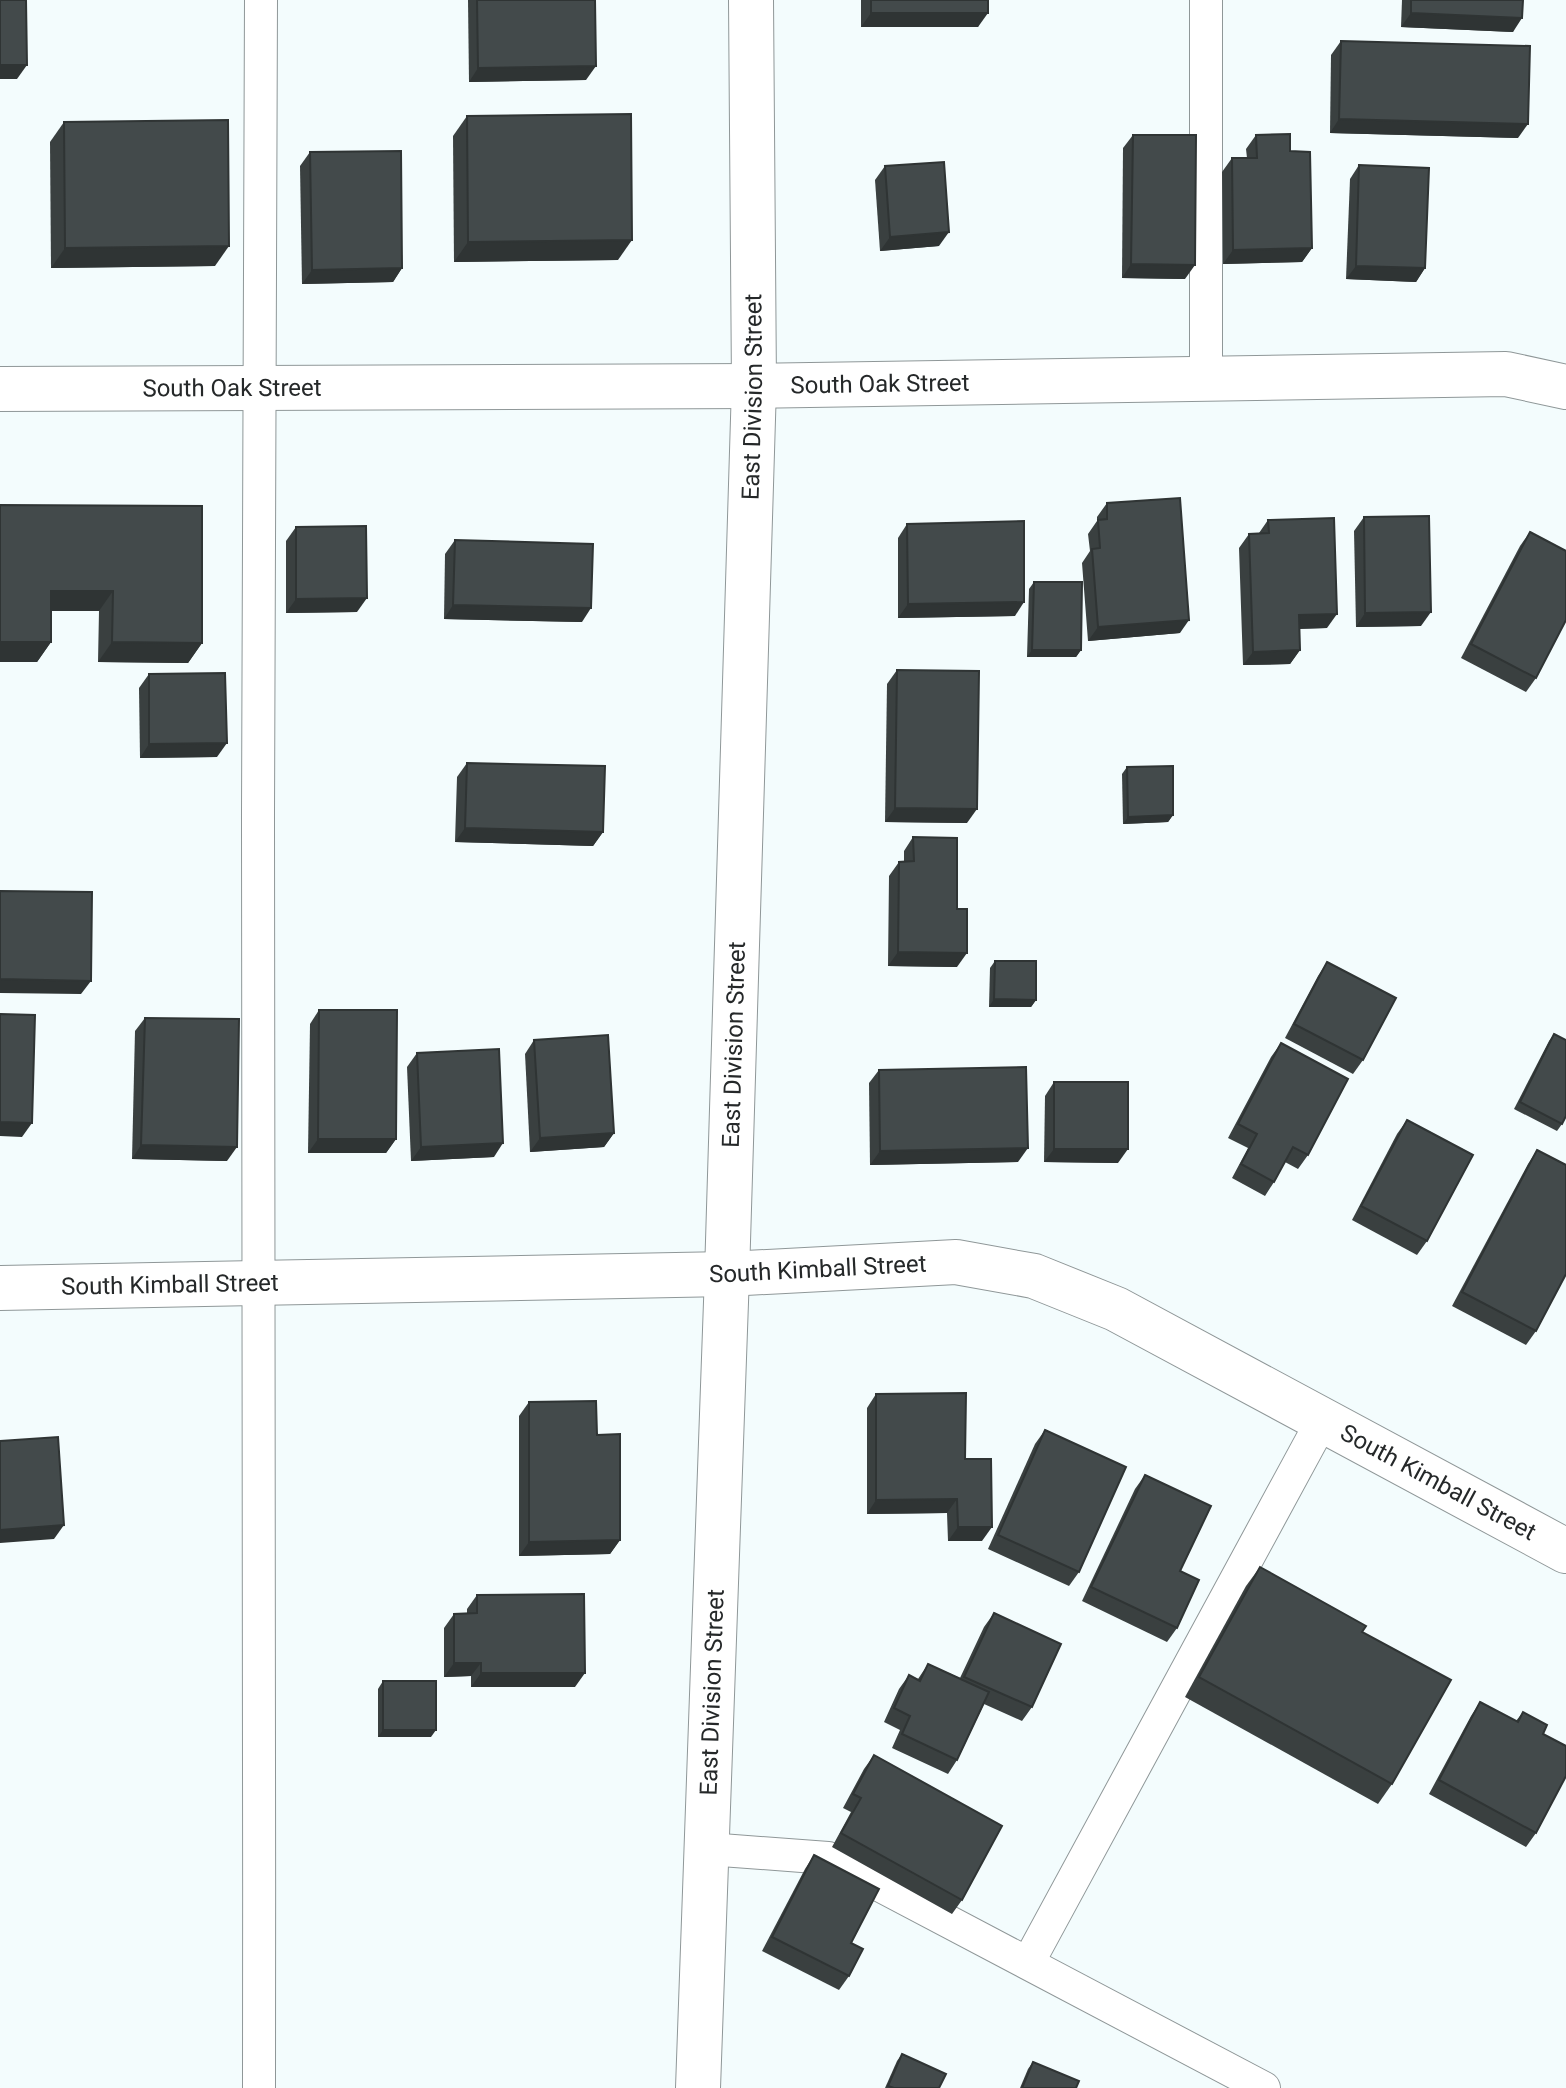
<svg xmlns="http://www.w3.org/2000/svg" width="1566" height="2088" font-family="Roboto,sans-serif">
	<rect width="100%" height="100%" fill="#f3fcfd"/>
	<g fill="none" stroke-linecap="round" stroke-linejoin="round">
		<defs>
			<g id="lane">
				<path d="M1206,0v380"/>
				<path d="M708,1849l120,9 436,230"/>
				<path d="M1028,1963l294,-542"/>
				<path d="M259,2088c1,-696 -4,-1392 2,-2088"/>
			</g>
			<g id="street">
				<path id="s1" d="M0,389l754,-3 752,-12 60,13"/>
				<path id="s2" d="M0,1288l727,-14 229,-12 78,14 82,33 450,242"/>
				<path id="s3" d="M698,2088l29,-814 27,-888 -3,-386"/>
			</g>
		</defs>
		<use href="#lane" stroke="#8f9798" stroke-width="34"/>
		<use href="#street" stroke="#8f9798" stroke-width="46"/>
		<use href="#lane" stroke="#fff" stroke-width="32"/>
		<use href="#street" stroke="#fff" stroke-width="44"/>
	</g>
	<g fill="#3a4040">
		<path d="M468,0h127l-9,80 -117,2z"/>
		<path d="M861,0h127l-10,27h-117z"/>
		<path d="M1402,0h121l-10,32 -112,-5z"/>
		<path d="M1341,41l177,97 -188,-5 1,-78z"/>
		<path d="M467,116l151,144 -164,2 -1,-126z"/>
		<path d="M64,122l151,144 -164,2 -1,-126z"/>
		<path d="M1133,135l52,144 -63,-1 1,-130z"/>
		<path d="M1256,135l34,16 22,97 -10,14 -79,2 -1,-92 10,-14h15l-1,-9z"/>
		<path d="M310,152l92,116 -9,14 -91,2 -2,-118z"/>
		<path d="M1359,165l66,103 -9,14 -70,-3 4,-100z"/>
		<path d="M885,166l54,80 -59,5 -5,-71z"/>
		<path d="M1107,503l73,130 -92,8 -6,-78 8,-12 -2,-17 9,-13v-4z"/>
		<path d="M0,505l202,138 -14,20 -90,-1 1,-51h-48v31l-14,20z"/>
		<path d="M1364,517l57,109 -65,1 -2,-96z"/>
		<path d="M1268,520l59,108 -28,1 1,21 -10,14 -47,1 -4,-117 10,-14 10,-1z"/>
		<path d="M907,524l108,92 -117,2v-80z"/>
		<path d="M296,527l61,85 -71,1v-72z"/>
		<path d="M1530,532l6,146 -10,14 -65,-34 59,-112z"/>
		<path d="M455,540l127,82 -138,-3 1,-65z"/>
		<path d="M1034,582l47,68 -5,7h-49l2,-68z"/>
		<path d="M897,670l70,153 -82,-1 2,-138z"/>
		<path d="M149,674l68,83 -77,1 -1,-70z"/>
		<path d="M467,763l136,69 -10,14 -138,-4 2,-65z"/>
		<path d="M1127,767l46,48 -5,7 -45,2 -1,-50z"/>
		<path d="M913,837l44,130 -69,-1 1,-90 10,-14 5,-1v-10z"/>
		<path d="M995,961l41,39 -5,7h-42l1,-39z"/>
		<path d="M1327,962l36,98 -10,14 -68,-36 33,-62z"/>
		<path d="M319,1010l77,129 -10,14h-78l2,-129z"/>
		<path d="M145,1018l82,143 -95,-2 3,-128z"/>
		<path d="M1554,1034l8,90 -5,7 -43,-22 35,-68z"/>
		<path d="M534,1040l80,93 -10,14 -74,5 -5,-98z"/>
		<path d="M1281,1043l27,112 -10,14 -13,-7 -11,20 -9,14 -33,-18 16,-30 -20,-10 43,-81z"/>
		<path d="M417,1053l77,104 -83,4 -4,-94z"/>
		<path d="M879,1070l139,92 -148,3 -1,-82z"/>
		<path d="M1054,1082l64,81 -74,-1 1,-66z"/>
		<path d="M1407,1120l20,121 -10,14 -65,-35 45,-86z"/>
		<path d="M1537,1150l-1,181 -10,14 -74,-39 76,-142z"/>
		<path d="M876,1394l89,65 17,82h-34l-1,-28 -80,1v-106z"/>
		<path d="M529,1402l68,33 23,105 -10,14 -91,2v-140z"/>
		<path d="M1045,1430l34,142 -10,14 -81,-37 47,-105z"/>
		<path d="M1145,1475l35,96 -3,57 -10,14 -85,-41 53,-112z"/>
		<path d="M1260,1567l102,65 30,152 -14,20 -193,-107 61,-111z"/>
		<path d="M477,1595l98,92h-104v-11l-27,1v-49l10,-14 13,-1v-4z"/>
		<path d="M994,1613l38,94 -10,14 -38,-17 -27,56 -9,14 -56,-26 8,-18 -16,-8 15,-33 10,-14 9,4 10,-15 32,14 24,-51z"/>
		<path d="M383,1681l48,56h-53v-48z"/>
		<path d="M1480,1702l36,19 7,-9 20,22 -7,99 -10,14 -97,-53 42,-78z"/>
		<path d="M874,1755l88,145 -10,14 -120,-67 19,-35 -8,-4 21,-39z"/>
		<path d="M814,1855l37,88 -2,33 -10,14 -77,-39 43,-82z"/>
		<path d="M902,2054l37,34h-54l12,-27z"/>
		<path d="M1033,2062l43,26h-56l8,-19z"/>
	</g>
	<g fill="#2f3434">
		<path d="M871,13h117l-10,14h-117z"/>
		<path d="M1411,13l111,5 -9,14 -112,-5z"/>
		<path d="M0,65h27l-10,14h-17z"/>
		<path d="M596,66l-10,14 -117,2 9,-14z"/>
		<path d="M1339,119l189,5 -10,14 -188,-5z"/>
		<path d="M949,232l-10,14 -59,5 10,-14z"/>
		<path d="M632,240l-14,20 -164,2 14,-20z"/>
		<path d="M229,246l-14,20 -164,2 14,-20z"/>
		<path d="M1312,248l-10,14 -79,2 10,-14z"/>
		<path d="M1131,264l64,1 -10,14 -63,-1z"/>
		<path d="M1356,266l69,2 -9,14 -70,-3z"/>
		<path d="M402,268l-9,14 -91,2 10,-14z"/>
		<path d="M51,591h62l-14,20h-62z"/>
		<path d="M367,598l-10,14 -71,1 10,-14z"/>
		<path d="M1024,602l-9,14 -117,2 10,-14z"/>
		<path d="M453,605l138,3 -9,14 -138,-3z"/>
		<path d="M1431,612l-10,14 -65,1 9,-14z"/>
		<path d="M1337,614l-10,14 -38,1 10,-14z"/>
		<path d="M1189,620l-9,13 -92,8 10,-14z"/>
		<path d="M0,642h51l-14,20h-37z"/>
		<path d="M112,642l90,1 -14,20 -90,-1z"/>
		<path d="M1032,650h49l-5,7h-49z"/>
		<path d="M1300,650l-10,14 -47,1 10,-13z"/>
		<path d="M227,743l-10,14 -77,1 9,-14z"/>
		<path d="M895,808l82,1 -10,14 -82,-1z"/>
		<path d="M1173,815l-5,7 -45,2 5,-7z"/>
		<path d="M465,828l138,4 -10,14 -138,-4z"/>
		<path d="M898,952l69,1 -10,14 -69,-1z"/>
		<path d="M0,979l91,2 -10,13 -81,-1z"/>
		<path d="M994,999l42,1 -5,7h-42z"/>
		<path d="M0,1122l32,1 -10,14 -22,-1z"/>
		<path d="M614,1133l-10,14 -74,5 10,-14z"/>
		<path d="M318,1139h78l-10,14h-78z"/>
		<path d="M503,1143l-9,14 -83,4 10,-14z"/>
		<path d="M141,1145l96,2 -10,14 -95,-2z"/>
		<path d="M1028,1148l-10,14 -148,3 10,-14z"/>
		<path d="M1054,1149h74l-10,14 -74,-1z"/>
		<path d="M957,1499l-10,14 -80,1 9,-14z"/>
		<path d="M64,1525l-10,14 -54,4v-13z"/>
		<path d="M958,1527h34l-10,14h-34z"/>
		<path d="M620,1540l-10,14 -91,2 10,-14z"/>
		<path d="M454,1663h27l-10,13 -27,1z"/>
		<path d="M481,1673h104l-10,14h-104z"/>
		<path d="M383,1730h53l-5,7h-53z"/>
	</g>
	<g fill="#434a4b" stroke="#2f3434" stroke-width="2">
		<path d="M0,0h26l1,65h-27z"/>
		<path d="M477,0h118l1,66 -118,2z"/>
		<rect x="871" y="0" width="117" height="13"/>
		<path d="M1411,0h112l-1,18 -111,-5z"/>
		<path d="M1341,41l189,5 -2,78 -189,-5z"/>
		<path d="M631,114l1,126 -164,2 -1,-126z"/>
		<path d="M228,120l1,126 -164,2 -1,-126z"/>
		<path d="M1290,134v17l20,1 2,96 -79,2 -1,-92h25l-1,-23z"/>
		<path d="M1133,135h63l-1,130 -64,-1z"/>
		<path d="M401,151l1,117 -90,2 -2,-118z"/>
		<path d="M944,162l5,70 -59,5 -5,-71z"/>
		<path d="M1359,165l70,3 -4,100 -69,-2z"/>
		<path d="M1180,498l9,122 -91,7 -6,-78 8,-1 -2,-28 9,-1v-16z"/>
		<path d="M0,505l202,1v137l-90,-1 1,-51h-62v51h-51z"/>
		<path d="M1429,516l2,96 -66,1 -1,-96z"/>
		<path d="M1334,518l3,96 -38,1 1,35 -47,2 -4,-118 20,-1 -1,-13z"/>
		<path d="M1024,521v81l-116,2 -1,-80z"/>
		<path d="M366,526l1,72 -71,1v-72z"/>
		<path d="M1530,532l36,19v69l-30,58 -65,-34z"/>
		<path d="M455,540l138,4 -2,64 -138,-3z"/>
		<path d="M1034,582h48l-1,68h-49z"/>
		<path d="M897,670l82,1 -2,138 -82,-1z"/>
		<path d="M225,673l2,70 -78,1v-70z"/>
		<path d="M467,763l138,3 -2,66 -138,-4z"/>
		<path d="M1173,766v49l-45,2 -1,-50z"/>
		<path d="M913,837l44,1v71h10v44l-69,-1 1,-90 15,-1z"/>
		<path d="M0,891l92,1 -1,89 -91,-2z"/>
		<path d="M995,961h41v39l-42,-1z"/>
		<path d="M1327,962l69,36 -33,62 -69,-36z"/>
		<path d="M319,1010h78l-1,129h-78z"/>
		<path d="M0,1014l35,1 -3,108 -32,-1z"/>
		<path d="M145,1018l94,1 -2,128 -96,-2z"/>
		<path d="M1554,1034l12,6v76l-4,8 -42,-22z"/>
		<path d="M608,1035l6,98 -74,5 -6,-98z"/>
		<path d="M1281,1043l67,36 -40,76 -15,-8 -19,35 -33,-18 16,-30 -19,-10z"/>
		<path d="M499,1049l4,94 -82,4 -4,-94z"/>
		<path d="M1026,1067l2,81 -148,3 -1,-81z"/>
		<rect x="1054" y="1082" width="74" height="67"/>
		<path d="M1407,1120l66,35 -46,86 -66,-35z"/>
		<path d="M1537,1150l29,15v109l-30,57 -74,-39z"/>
		<path d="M966,1393l-1,66h26l1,68h-34l-1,-28 -81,1v-106z"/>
		<path d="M596,1401l1,34 23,-1v106l-91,2v-140z"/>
		<path d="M1045,1430l81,37 -47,105 -81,-37z"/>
		<path d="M58,1437l6,88 -64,5v-89z"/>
		<path d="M1145,1475l66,31 -31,65 19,9 -22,48 -86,-41z"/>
		<path d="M1260,1567l106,59 -4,6 89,48 -59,104 -193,-107z"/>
		<path d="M584,1594l1,79h-104v-10h-27v-49l23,-1v-18z"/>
		<path d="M994,1613l67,31 -29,63 -68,-30z"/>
		<path d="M928,1664l61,28 -32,68 -55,-26 8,-18 -16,-8 15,-33 11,6z"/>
		<rect x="383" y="1681" width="53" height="49"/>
		<path d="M1480,1702l38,20 5,-10 24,13 -4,9 23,12v30l-30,57 -97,-53z"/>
		<path d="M874,1755l128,71 -40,74 -121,-67 20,-35 -8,-4z"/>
		<path d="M814,1855l65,34 -28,54 12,6 -14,27 -77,-39z"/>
		<path d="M902,2054l44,20 -7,14h-45l-6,-2z"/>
		<path d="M1033,2062l46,19 -3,7h-54z"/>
	</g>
	<g text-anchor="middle" stroke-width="8" stroke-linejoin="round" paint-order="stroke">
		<g font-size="24" fill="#252829" stroke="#fff">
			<text dy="8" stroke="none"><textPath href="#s1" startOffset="880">South Oak Street</textPath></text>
			<text dy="8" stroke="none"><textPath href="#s1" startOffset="232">South Oak Street</textPath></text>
			<text dy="8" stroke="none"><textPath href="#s3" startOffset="1692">East Division Street</textPath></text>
			<text dy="8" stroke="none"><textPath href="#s3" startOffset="1044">East Division Street</textPath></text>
			<text dy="8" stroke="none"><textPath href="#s2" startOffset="818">South Kimball Street</textPath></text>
			<text dy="8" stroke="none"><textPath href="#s2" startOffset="170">South Kimball Street</textPath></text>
			<text dy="8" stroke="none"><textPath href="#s2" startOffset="1490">South Kimball Street</textPath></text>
			<text dy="8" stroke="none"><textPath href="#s3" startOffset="396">East Division Street</textPath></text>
		</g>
	</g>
</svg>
